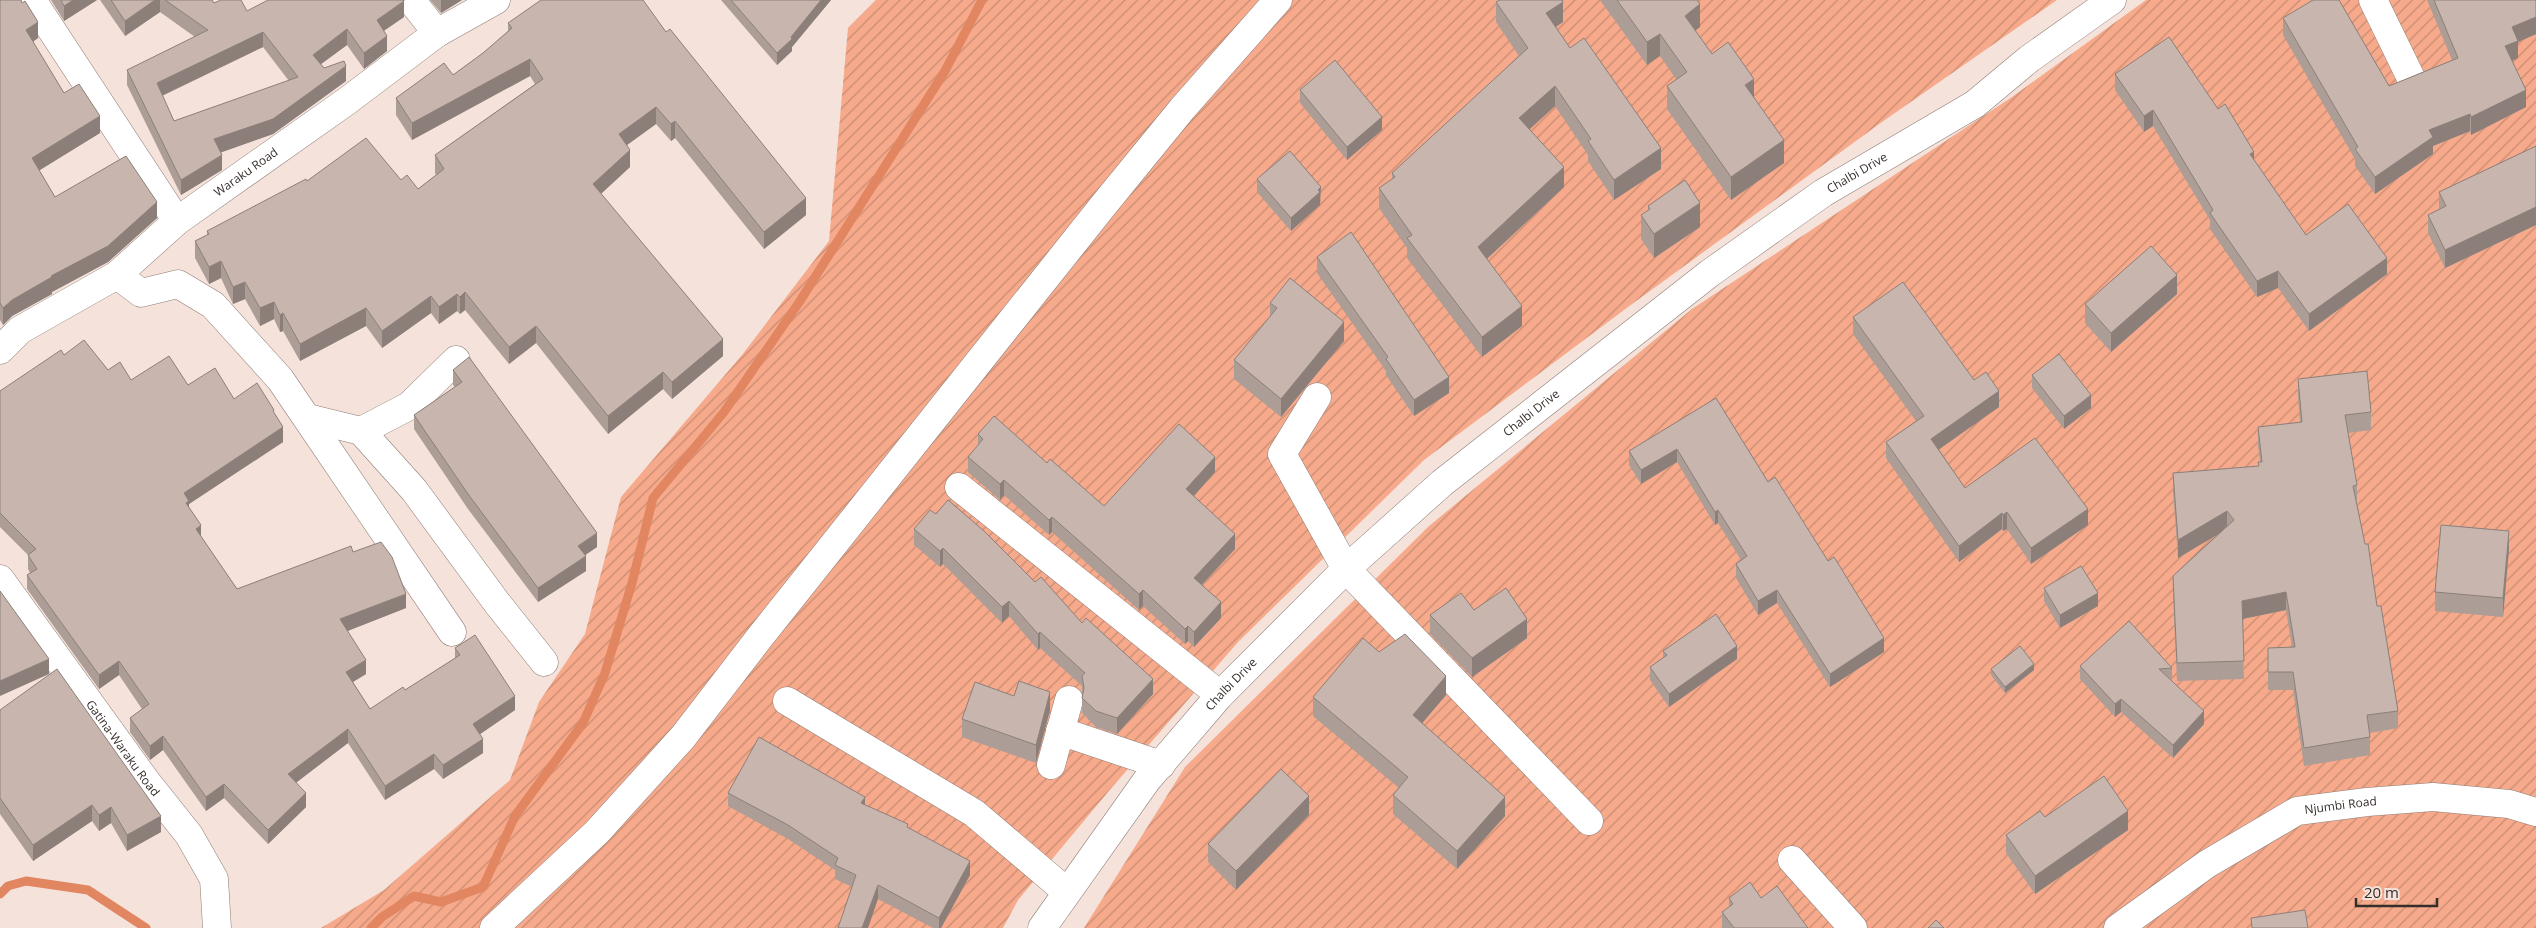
<svg xmlns="http://www.w3.org/2000/svg" width="2536" height="928" font-family="'Open Sans',sans-serif">
	<defs>
		<pattern id="garden-furrows" width="10" height="10" patternUnits="userSpaceOnUse" patternTransform="scale(1.25)"><rect width="10" height="10" fill="#f6aa8b"/><path d="M-1 1l2-2M0 10L10 0M9 11l2-2" fill="none" stroke="#c88b72"/></pattern>
	</defs>
	<rect width="100%" height="100%" fill="#f5e2da"/>
	<g fill="url(#garden-furrows)">
		<path d="M876,0h1181l-175,122 -254,185 -204,153 -186,182 -130,150 -90,108 -15,28h-682l63,-38 126,-110 29,-78 46,-68 36,-137 121,-142 87,-114 19,-213z"/>
		<path d="M2146,0h390v928h-1452l101,-161 244,-241 263,-217 320,-212z"/>
	</g>
	<g fill="none" stroke-linecap="round" stroke-linejoin="round">
		<g stroke="#e18660" stroke-width="9">
			<path d="M0,894l8,-8 18,-5 62,9 58,38"/>
			<path d="M371,928l11,-11 32,-21 27,6 42,-15 32,-71 68,-93 22,-50 27,-90 21,-85 71,-86 76,-111 145,-230 37,-71"/>
		</g>
		<defs>
			<g id="minor">
				<path d="M32,0l145,221"/>
				<path d="M411,0l26,33"/>
				<path d="M2373,0l37,76"/>
				<path d="M117,275l24,18 37,-9 35,21 67,74 172,253"/>
				<path id="s1" d="M0,350l20,-20 97,-55 60,-54 170,-120 90,-68 59,-33"/>
				<path d="M1317,397l-35,57 64,115 243,252"/>
				<path d="M308,418l53,13 53,59 83,113 47,59"/>
				<path d="M361,431l48,-25 47,-46"/>
				<path d="M959,487l261,208"/>
				<path id="s2" d="M0,579l146,202 43,54 25,44 3,49"/>
				<path d="M787,701l187,112 93,79"/>
				<path d="M1060,731l101,34"/>
				<path d="M1051,765l18,-65"/>
				<path d="M1792,860l61,68"/>
				<path d="M494,928l103,-96 86,-95 77,-100 342,-430 80,-98 96,-109"/>
				<path id="s3" d="M1042,928l105,-148 73,-85 126,-126 96,-86 268,-210 113,-80 152,-89 54,-45 83,-59"/>
				<path id="s4" d="M2118,928l89,-64 90,-53 70,-9 66,-5 76,7 27,8"/>
			</g>
		</defs>
		<use href="#minor" stroke="#8e7d76" stroke-width="29"/>
		<use href="#minor" stroke="#fff" stroke-width="28"/>
	</g>
	<g fill="#ac9d96" fill-rule="evenodd">
		<path d="M0,0l38,38 -5,4 31,51 36,40 -61,37 16,27 102,21 -49,44 -56,30v2l-40,22 -9,9 -3,-5z"/>
		<path d="M51,0h46l-33,21z"/>
		<path d="M100,0h112l2,3 33,8 157,6 -20,14 3,20 -23,18 -17,-24 -26,19 3,4 22,13 -73,53 -52,18 1,18 -41,25 -54,-110v-15l68,-33 -35,-25 -35,24zM263,47l26,34 -115,40 -12,-25z"/>
		<path d="M430,0h32l-21,13z"/>
		<path d="M721,0h110l-39,47v4l-15,14z"/>
		<path d="M1600,0h97l3,27 -5,4 17,23 42,44 30,65 -53,37 -64,-91v-23l9,-7 -16,-23 -13,9z"/>
		<path d="M2427,0h109v34l-18,8v16l-6,3 14,46 -55,28 -1,-4 -37,15v8l-58,40 -20,-28v-7l-72,-124v-17l106,68 63,-26z"/>
		<path d="M1496,2l67,20 -7,5 14,21 91,121 -47,31 -26,-39v-6l-33,-49 -26,23 35,58 -77,72 35,67 -40,31 -75,-99v-10l-28,-40v-20l13,-9v-6l127,-117 -23,-34z"/>
		<path d="M508,23l158,9 140,183 -42,34 -89,-111 -4,3 -15,-17 -30,21 4,22 -29,27 122,162 -51,43 -9,-10 -55,45 -72,-91 -27,21 -44,-54 -5,4 -3,-3 -18,13 -8,-11 -49,35 -16,-22 -66,35 -17,-30 -3,1 -6,-13 -14,7 -15,-27 -12,5 -12,-26 -12,6 -14,-26v-17l12,-6v-4l100,-50 94,-1 17,9 18,-14 -1,-2v-18l100,-71 -5,-8 -118,64 -16,-25v-17l57,-23 30,-22 25,-22z"/>
		<path d="M2115,74l103,35 88,126 81,39 -78,57 -31,-43 -21,9 -47,-68v-9l-57,-94 -9,6 -29,-42z"/>
		<path d="M1300,90l82,40 -35,30 -47,-57z"/>
		<path d="M2536,146v79l-91,43 -17,-35v-18l11,-6v-17z"/>
		<path d="M1257,179l64,21 -1,1v4l-29,26 -34,-39z"/>
		<path d="M1648,206l52,21 -46,31 -13,-19v-24l7,-4z"/>
		<path d="M1317,257l132,136 -35,23 -28,-41v-4l-69,-98z"/>
		<path d="M2177,294l-66,58 -26,-29v-19z"/>
		<path d="M1270,303l74,38 -63,76 -47,-38v-19l36,-43z"/>
		<path d="M1853,317l121,63 25,27 -60,42 26,39 123,37 -57,39 -24,-35 -4,2 -1,-2 -43,33 -73,-104v-16l30,-21 -63,-87z"/>
		<path d="M64,355l44,15 23,10 57,5 46,14 40,14 9,29 -94,62v3l12,30 36,52 116,-37 53,56 -59,23 19,43 -13,8 17,27 35,-19 50,-32v-10l60,62 -35,24 3,19 -40,26 -9,-10 -49,31 -37,-57 -52,39 10,25 -38,37 -44,-46 -18,13 -43,-61 -13,10 -20,-28v-14l12,-9 -23,-34 -20,14 -72,-100v-14l3,-2 -2,-4v-14l-28,-28v-136z"/>
		<path d="M453,370l144,177 -12,8 1,16 -48,31 -70,-93 -54,-80v-14l41,-28 -2,-2z"/>
		<path d="M2032,375l59,33 -27,21 -32,-41z"/>
		<path d="M2298,379l73,33v18l-23,3 9,52v18l41,208v17l-28,5v22l-66,11 -11,-76h-25v-42l24,-1 -6,-37 -44,9 2,60 -67,2 -4,-87v-18l46,-43 -41,25 -5,-67v-18l85,-7v-4h2l-2,-17v-18l42,-5 -2,-25z"/>
		<path d="M1716,398l52,84 116,170 -54,35 -53,-84 -19,12 -22,-37v-14l5,-4 -23,-37 -3,2 -38,-63 -36,22 -12,-19v-14z"/>
		<path d="M978,434l69,29 57,43 111,-34 -22,24 42,53 -33,36 19,33 -27,29 -6,-6 -3,3 -42,-38 -4,4 -87,-78 -3,3 -45,-40 -4,5 -32,-28v-15l10,-11z"/>
		<path d="M936,514l99,68 47,41 71,71 -36,40 -21,-7 -14,-14v-27l-42,-38 -2,2 -29,-34 -7,7 -59,-59 -3,3 -26,-22v-16z"/>
		<path d="M2509,549l-6,68 -68,-6v-19z"/>
		<path d="M2044,588l54,18 -38,22 -16,-27z"/>
		<path d="M1430,615l97,23 -55,39 -42,-43z"/>
		<path d="M1663,651l74,8 -68,48 -19,-27v-13l13,-9z"/>
		<path d="M1379,652l67,43 -24,28 83,93 -48,53 -64,-55v-19l6,-7 -86,-72v-19z"/>
		<path d="M2080,666l92,2v13l32,43 -31,34 -52,-46 -6,5 -35,-38z"/>
		<path d="M1991,669l43,1 -29,23 -14,-18z"/>
		<path d="M1014,696l36,14 -14,53 -74,-26v-18z"/>
		<path d="M0,710l161,122 -34,19 -16,-28 -12,8 -7,-10 -59,40 -33,-47z"/>
		<path d="M728,793l137,12 43,23 62,47 -29,53h-8l-55,-29 -43,-20v-9l-47,-31 -60,-33z"/>
		<path d="M1309,815l-73,75 -28,-28v-18z"/>
		<path d="M2045,817l83,13 -93,64 -29,-41v-18z"/>
		<path d="M1729,898h32l47,30h-86v-16l7,-5z"/>
	</g>
	<g fill="#8c7f7a">
		<path d="M73,0h24l-33,21v-15z"/>
		<path d="M155,0h5v12l-35,24v-15z"/>
		<path d="M441,0h21l-21,13z"/>
		<path d="M821,0h10l-39,47v4l-15,14v-12l14,-16z"/>
		<path d="M404,1v16l-27,18v-15z"/>
		<path d="M1563,2v20l-17,11v-20z"/>
		<path d="M1700,4v23l-15,11v-22z"/>
		<path d="M2536,17v17l-18,8v16l-13,6v-18l7,-19z"/>
		<path d="M38,22v16l-12,8v-16z"/>
		<path d="M347,29v16l-34,25v-15z"/>
		<path d="M263,32v15l-106,51v-15z"/>
		<path d="M1660,34v22l-13,9v-23z"/>
		<path d="M387,36v15l-23,18v-16z"/>
		<path d="M530,59v17l-118,64v-17z"/>
		<path d="M346,66v15l-73,53 -59,21v-16z"/>
		<path d="M1754,79v23l-9,-17z"/>
		<path d="M1555,86v20l-36,33v-21z"/>
		<path d="M2526,90v17l-55,28v-18z"/>
		<path d="M656,107v17l-37,27v-17z"/>
		<path d="M2153,110v16l-9,6v-16z"/>
		<path d="M2470,114v17l-37,15v8l-58,40v-17l54,-47z"/>
		<path d="M100,116v17l-68,42v-17z"/>
		<path d="M1382,117v13l-35,30v-13z"/>
		<path d="M675,121v17l-4,3v-17z"/>
		<path d="M1784,140v23l-53,37v-23z"/>
		<path d="M1661,148v21l-47,31v-20z"/>
		<path d="M630,150v17l-37,34v-17z"/>
		<path d="M2254,152v16l-4,-14z"/>
		<path d="M222,155v15l-41,25v-15z"/>
		<path d="M1564,167v20l-86,80v-20z"/>
		<path d="M1321,187l-1,18 -29,26v-13z"/>
		<path d="M806,198v17l-42,34v-17z"/>
		<path d="M157,202v16l-49,44 -56,30v2l-40,22 -9,9v-17l9,-8 39,-24z"/>
		<path d="M1700,203v24l-46,31v-24z"/>
		<path d="M2536,207v18l-91,43v-18z"/>
		<path d="M2387,258v16l-78,57v-17z"/>
		<path d="M221,261v17l-12,6v-17z"/>
		<path d="M2278,271v17l-21,9v-16z"/>
		<path d="M2177,275v19l-66,58v-19z"/>
		<path d="M245,282v17l-12,5v-17z"/>
		<path d="M465,292v18l-5,4v-17z"/>
		<path d="M457,294v17l-18,13v-17z"/>
		<path d="M431,296v17l-49,35v-17z"/>
		<path d="M274,302v17l-14,7v-18z"/>
		<path d="M1522,306v20l-40,31v-20z"/>
		<path d="M366,308v18l-66,35v-17z"/>
		<path d="M283,313v18l-3,1v-17z"/>
		<path d="M1344,322v19l-63,76v-18z"/>
		<path d="M536,326v17l-27,21v-17z"/>
		<path d="M723,339v17l-51,43v-17z"/>
		<path d="M663,372v17l-55,45v-18z"/>
		<path d="M1449,377v16l-35,23v-16z"/>
		<path d="M1999,391v16l-68,48v-16z"/>
		<path d="M2091,395v13l-27,21v-13z"/>
		<path d="M283,427v15l-94,62v11l-5,-22z"/>
		<path d="M1677,449v13l-36,22v-14z"/>
		<path d="M1215,457v15l-29,33v-16z"/>
		<path d="M1004,480v15l-4,5v-16z"/>
		<path d="M2088,509v16l-57,39v-16z"/>
		<path d="M1718,510v13l-3,2v-13z"/>
		<path d="M2227,511v18l-49,29v-18z"/>
		<path d="M2007,512v17l-4,2v-16z"/>
		<path d="M2002,513v16l-43,33v-16z"/>
		<path d="M1052,517v15l-3,3v-15z"/>
		<path d="M201,525v14l-5,-10z"/>
		<path d="M2509,531v18l-6,68v-19z"/>
		<path d="M597,533v14l-19,13v-14z"/>
		<path d="M1235,534v15l-41,44v-15z"/>
		<path d="M943,548v16l-3,3v-16z"/>
		<path d="M586,556v15l-48,31v-14z"/>
		<path d="M1143,590v16l-4,4v-16z"/>
		<path d="M1777,590v13l-19,12v-14z"/>
		<path d="M2286,592v18l-44,9v-18z"/>
		<path d="M2098,593v13l-38,22v-13z"/>
		<path d="M406,594v14l-66,26v-15z"/>
		<path d="M1009,601v15l-7,7v-16z"/>
		<path d="M1221,602v16l-27,29v-15z"/>
		<path d="M1527,619v19l-55,39v-19z"/>
		<path d="M1188,626v15l-3,3v-15z"/>
		<path d="M1040,632v16l-2,2v-16z"/>
		<path d="M1884,638v14l-54,35v-13z"/>
		<path d="M1737,646v13l-68,48v-13z"/>
		<path d="M49,659v15l-49,22v-15z"/>
		<path d="M366,660v14l-20,12v-14z"/>
		<path d="M119,661v14l-20,14v-14z"/>
		<path d="M2034,664v6l-29,23v-6z"/>
		<path d="M1446,676v19l-33,39v-19z"/>
		<path d="M1153,679v15l-36,40v-16z"/>
		<path d="M1050,692v18l-14,53v-18z"/>
		<path d="M515,696v14l-42,29v-15z"/>
		<path d="M2121,699v13l-6,5v-13z"/>
		<path d="M2204,711v13l-31,34v-13z"/>
		<path d="M348,729v14l-60,46v-15z"/>
		<path d="M163,736v14l-13,10v-14z"/>
		<path d="M483,739v14l-40,26v-14z"/>
		<path d="M434,754v15l-49,31v-14z"/>
		<path d="M224,784v14l-18,13v-14z"/>
		<path d="M306,793v14l-38,37v-14z"/>
		<path d="M1309,796v19l-73,75v-19z"/>
		<path d="M865,797v14l-4,-8z"/>
		<path d="M1505,797v19l-48,53v-18z"/>
		<path d="M92,805v16l-59,40v-16z"/>
		<path d="M111,807v16l-12,8v-16z"/>
		<path d="M2128,811v19l-93,64v-18z"/>
		<path d="M161,816v16l-34,19v-16z"/>
		<path d="M970,861v14l-29,53h-2v-10z"/>
		<path d="M878,885v14l-10,29h-6z"/>
	</g>
	<g fill="#c8b6ae" stroke="#8c7f7a" fill-rule="evenodd">
		<path d="M0,0h21l1,3 3,-2 13,21 -12,8 38,63 15,-9 21,32 -68,42 23,39 71,-41 31,46 -49,44 -57,30 1,1 -40,23 -9,8 -3,-5z"/>
		<path d="M61,0h12l-9,6z"/>
		<path d="M111,0h44l-30,21z"/>
		<path d="M165,0h47l2,3 7,-3h20l6,11 21,-11h136v1l-27,19 10,16 -23,17 -17,-24 -34,26 11,13 20,-7 2,5 -73,53 -59,20 8,16 -41,25 -54,-110 81,-40zM263,32l35,45 -124,44 -17,-38z"/>
		<path d="M541,0h102l23,32 4,-3 136,169 -42,34 -89,-111 -4,3 -15,-17 -37,27 11,16 -37,34 130,155 -51,43 -9,-10 -55,44 -72,-90 -27,21 -44,-55 -5,5 -3,-3 -18,13 -8,-11 -49,35 -16,-23 -66,36 -17,-31 -3,2 -6,-13 -14,6 -15,-26 -12,5 -12,-26 -12,6 -14,-26 14,-7 -2,-3 99,-52 1,2 59,-43 35,42 6,-5 11,14 26,-20 -9,-14 108,-76 -13,-20 -118,64 -16,-25 48,-35 9,12 30,-22 29,-25 -4,-5z"/>
		<path d="M731,0h90l-30,37 1,2 -15,14z"/>
		<path d="M1500,0h62l1,2 -17,11 24,35 14,-10 77,110 -47,32 -26,-39 3,-2 -36,-53 -36,32 45,49 -86,80 44,59 -40,31 -75,-99 5,-3 -33,-47 16,-11 -3,-4 136,-125 -32,-46z"/>
		<path d="M1617,0h80l3,4 -15,12 27,38 16,-12 26,37 -9,6 39,55 -53,37 -64,-91 20,-14 -27,-38 -13,8z"/>
		<path d="M2313,0h26l50,86 69,-28 -24,-58h102v17l-24,10 6,14 -13,5 21,44 -55,27 -1,-3 -41,16 4,7 -58,40 -20,-28 3,-2 -75,-129z"/>
		<path d="M2169,37l49,72 7,-5 29,48 -4,2 56,81 42,-31 39,54 -78,56 -31,-43 -21,10 -47,-68 3,-3 -60,-100 -9,6 -29,-42z"/>
		<path d="M1335,60l47,57 -35,30 -47,-57z"/>
		<path d="M2536,146v61l-91,43 -17,-35 18,-9 -7,-14z"/>
		<path d="M1290,151l31,36 -3,3 2,2 -29,26 -34,-39z"/>
		<path d="M1685,180l15,23 -46,31 -13,-19 9,-6 -2,-3z"/>
		<path d="M1351,232l98,145 -35,23 -28,-41 2,-2 -71,-100z"/>
		<path d="M2151,246l26,29 -66,58 -26,-29z"/>
		<path d="M1290,278l54,44 -63,77 -47,-39 43,-52 -7,-5z"/>
		<path d="M1903,282l71,98 12,-8 13,19 -68,48 34,49 70,-50 53,71 -57,39 -24,-36 -4,3 -1,-2 -43,33 -73,-104 38,-26 -71,-99z"/>
		<path d="M84,340l24,30 12,-8 11,18 38,-24 19,29 27,-17 19,31 23,-16 17,27 -1,1 10,16 -99,66 5,8 -3,2 15,22 -5,4 41,60 114,-43 2,6 28,-10 11,15 14,37 -66,25 26,41 -20,12 24,37 33,-22 2,3 55,-35 -5,-7 20,-13 40,61 -42,28 10,15 -40,26 -9,-11 -49,32 -37,-57 -60,45 18,19 -38,37 -44,-46 -18,13 -43,-61 -13,10 -20,-28 19,-14 -30,-43 -20,14 -72,-100 10,-6 -9,-14 8,-6 -36,-36v-122l61,-41 3,5z"/>
		<path d="M2059,354l32,41 -27,21 -32,-41z"/>
		<path d="M469,357l128,176 -19,13 8,10 -48,32 -70,-94 -54,-79 48,-33 -9,-12z"/>
		<path d="M2367,371l4,41 -26,3 12,70 -4,1 12,58h3l9,62h4l17,105 -31,4 3,22 -66,11 -11,-76h-25v-24l27,-1 -9,-55 -44,9 2,60 -67,2 -4,-87 61,-56 -7,-9 -49,29 -5,-67 86,-7 -1,-4h4l-4,-35 44,-5 -4,-43z"/>
		<path d="M1716,398l52,84 7,-5 53,84 6,-4 50,81 -54,36 -53,-84 -19,11 -22,-37 11,-8 -29,-46 -3,2 -38,-63 -36,21 -12,-19z"/>
		<path d="M994,416l53,47 3,-4 54,47 75,-82 36,33 -29,32 49,45 -41,44 27,24 -27,30 -6,-6 -3,3 -42,-39 -4,4 -87,-77 -3,3 -45,-40 -4,4 -32,-27 15,-18 -5,-5z"/>
		<path d="M948,500l36,31 51,51 6,-5 41,46 4,-5 67,61 -36,39 -21,-7 -14,-13 2,-10 -2,-12 3,-3 -45,-41 -2,2 -29,-33 -7,6 -59,-59 -3,3 -26,-22 16,-19 6,4z"/>
		<path d="M2441,525l68,6 -6,67 -68,-6z"/>
		<path d="M2081,566l17,27 -38,22 -16,-27z"/>
		<path d="M1506,588l21,31 -55,39 -42,-43 31,-22 13,17z"/>
		<path d="M0,591l49,68 -49,22z"/>
		<path d="M1716,614l21,32 -68,48 -19,-27 17,-12 -4,-4z"/>
		<path d="M2129,621l43,47 -13,1 45,42 -31,34 -52,-46 -6,5 -35,-38z"/>
		<path d="M1405,634l41,42 -33,39 92,82 -48,54 -64,-56 15,-18 -95,-80 50,-59 16,14z"/>
		<path d="M2020,646l14,18 -29,23 -14,-18z"/>
		<path d="M57,669l104,147 -34,19 -16,-28 -12,8 -7,-10 -59,40 -33,-47v-88z"/>
		<path d="M1019,681l31,11 -14,53 -74,-26 13,-37 39,14z"/>
		<path d="M759,737l106,60 -4,6 47,21 -1,3 63,34 -31,57 -61,-33 -16,43h-24l18,-53 -21,-10 3,-7 -50,-33 -60,-32z"/>
		<path d="M1281,769l28,27 -73,75 -28,-27z"/>
		<path d="M2104,776l24,35 -93,65 -29,-41 34,-24 5,6z"/>
		<path d="M1750,882l11,16 16,-12 31,42h-74l-12,-16 11,-8 -4,-6z"/>
		<path d="M2305,910l3,18h-56l-1,-10z"/>
		<path d="M1936,920l8,8h-16z"/>
	</g>
	<g text-anchor="middle" stroke-width="4" stroke-linejoin="round" paint-order="stroke">
		<g font-size="12" fill="#362e2b" stroke="#f5e2da">
			<text dy="4" stroke="none"><textPath href="#s1" startOffset="305">Waraku Road</textPath></text>
			<text dy="4" stroke="none"><textPath href="#s3" startOffset="1119">Chalbi Drive</textPath></text>
			<text dy="4" stroke="none"><textPath href="#s3" startOffset="714">Chalbi Drive</textPath></text>
			<text dy="4" stroke="none"><textPath href="#s3" startOffset="309">Chalbi Drive</textPath></text>
			<text dy="4" stroke="none"><textPath href="#s2" startOffset="209">Gatina-Waraku Road</textPath></text>
			<text dy="4" stroke="none"><textPath href="#s4" startOffset="258">Njumbi Road</textPath></text>
		</g>
	</g>
	<path d="M2356 898v8h81v-8" fill="none" stroke="#362e2b" stroke-width="2.5"/>
	<text x="2364" y="898" font-size="15" fill="#362e2b" stroke="#f5e2da" stroke-width="4" paint-order="stroke">20 m</text>
</svg>
